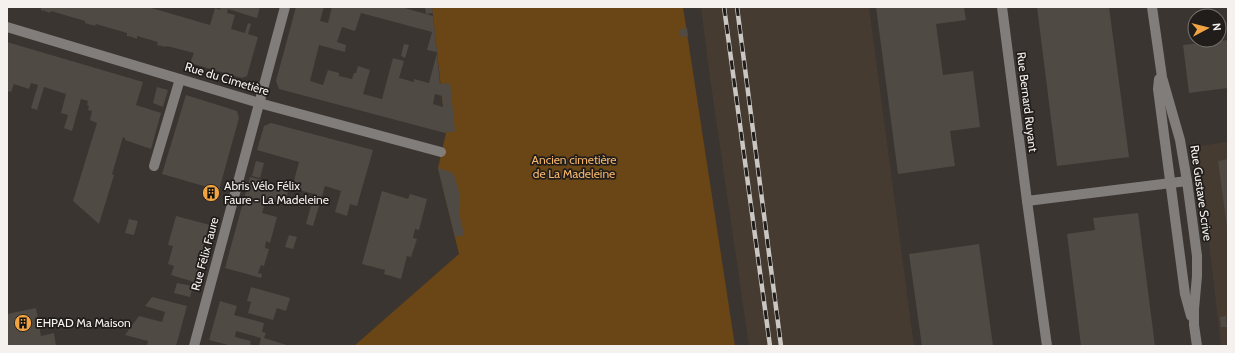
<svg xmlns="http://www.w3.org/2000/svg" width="1235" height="353" font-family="Cabin,sans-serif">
	<rect width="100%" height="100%" fill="#3a3530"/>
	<g fill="#453b31">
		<path d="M701,7h168l45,339h-165l-39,-268z"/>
		<path d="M1228,142v204h-7l-23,-200z"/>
	</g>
	<path fill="#6a4516" d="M432,7h251l52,339h-381l105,-92 -21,-86 8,-35z"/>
	<g fill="#4f4a44" fill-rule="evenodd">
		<path d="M41,7h107l62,18 5,-17 5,2 1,-3h39l-3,11 -29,-9 -1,4 8,2 -4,14 14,4 3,-10 3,1 -3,10 10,3 -11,39 -5,2 -52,-15 4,-10 -27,-7 -1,1 -9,-2 1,-3 -21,-6v3l-5,-2 -5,-1v-3l-31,-9 -1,2 -10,-3v-2l-34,-10 -1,2 -5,-2 -4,-1z"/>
		<path d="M296,7h28l-4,14 8,2 4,-16h69l32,9 4,36 -10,-2 5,-18 -71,-19 -6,18 -13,-4 -5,15 9,3 -1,7 -26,-7 -9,36 13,4 5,-15 11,3v3l13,3 2,-6h2l2,-7 12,4 -7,24 19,5 11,-41 11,3 -5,17 15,4v-3l15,4 8,-30 3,31 10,-1 5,48 -10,2 -166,-44 -3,-8zM435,94l7,2 1,11 -10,-3z"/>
		<path d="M425,7h7l1,6 -7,1z"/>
		<path d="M876,7h88l2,13 -30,4 7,51 30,-4 7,56 -30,4 5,35 -57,8z"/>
		<path d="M1037,7h72l20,150 -72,9z"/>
		<path d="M687,28l1,8 -7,1 -2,-7z"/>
		<path d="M1228,40v48l-39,5 -6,-48z"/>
		<path d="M7,42l136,40 -7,23 25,8 -10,36 -26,-9v-2l-2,-1 -11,37 2,1 -15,49 -26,-23 24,-78 -7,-3 2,-9 -4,-1 1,-4 -2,-1 1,-4 -7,-2 -9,32 -8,-3 4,-13 -7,-2 5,-19 -22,-7 -7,23 -6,-2 7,-23 -7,-2 -2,6 -15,-5 -3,8 -4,-1z"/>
		<path d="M404,44l5,1 -4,13 -4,-2z"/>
		<path d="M157,87l11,3 -5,17 -10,-4z"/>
		<path d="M186,95l51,16 2,7 -20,72h-2l-2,9 -11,-3 3,-9 -45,-13z"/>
		<path d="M271,123l102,27 -16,56 -7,-2 -3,12 -12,-4 6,-21 -16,-5 -12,40 -7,-2 8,-30 -22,-6 7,-26 -42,-12 7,-24z"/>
		<path d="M1228,159v68h-1l-9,-66z"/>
		<path d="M256,161l8,2 -4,15 -8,-2z"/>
		<path d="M438,168l13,4 3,3 5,17v21l5,22 -9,2z"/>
		<path d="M250,177l20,5 -1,6 10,2 1,-5 9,2 -4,17 -19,-5 -4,14 15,4 -7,26 -4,-2 -1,7 4,1 -5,17 -3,-1 -3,8 4,1 -1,4 -36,-10z"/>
		<path d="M382,191l26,8 2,-5 17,5 -8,31 -4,-1 -2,9 4,1 -6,18 -4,-1 -6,23 -17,-5 1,-4 -23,-6z"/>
		<path d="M1138,213l17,133h-74l-14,-112 28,-4 -2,-12z"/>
		<path d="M176,216l34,9 -16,57 -23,-7 3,-9 -6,-2 5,-18 -5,-1z"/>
		<path d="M129,219l9,2 -4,14 -9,-2z"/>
		<path d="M289,235l8,2 -4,12 -8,-2z"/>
		<path d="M979,244l14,102h-71l-13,-92z"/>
		<path d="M177,283l16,3 -3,11 -16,-4z"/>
		<path d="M251,287l39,11 -4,13 -9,-3 -4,12 -25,-7 3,-11 -4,-1z"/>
		<path d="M152,297l35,9 -11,40h-29l1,-5 -23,-6 14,-19 23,6 3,-10 -20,-6z"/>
		<path d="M220,301l17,5 -3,9 30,8 -2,9 4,1 -2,5 26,8h-31l2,-8 -25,-7 -1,6 16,4 -1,3 4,2h-22l-23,-6z"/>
		<path d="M36,308l5,28 13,-3 2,13h-49v-32z"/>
		<path d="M1226,316l1,11h-6l-1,-10z"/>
	</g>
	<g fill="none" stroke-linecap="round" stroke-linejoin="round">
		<g stroke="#807d7b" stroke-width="10">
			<path d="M1002,7l25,194 160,-20"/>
			<path d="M1152,7l10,70 18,63 7,41 10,75v20l-3,33v16l3,21"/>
			<path d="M7,27l252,76 182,49"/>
			<path d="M1159,79l-1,10 27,205 6,22"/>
			<path d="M154,166l26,-87"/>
			<path d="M1027,201l20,145"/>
			<path d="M194,346l91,-339"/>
		</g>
		<defs>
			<g id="rail">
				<path d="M724,7l46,339"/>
				<path d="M737,7l44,339"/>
			</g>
		</defs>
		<use href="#rail" stroke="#cac6c2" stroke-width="4.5"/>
		<use href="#rail" stroke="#201d1b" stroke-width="3" stroke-dasharray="9" stroke-linecap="butt"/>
	</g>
	<defs>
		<symbol id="building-disc" viewBox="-11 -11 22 22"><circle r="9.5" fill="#f3a442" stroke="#201d1b"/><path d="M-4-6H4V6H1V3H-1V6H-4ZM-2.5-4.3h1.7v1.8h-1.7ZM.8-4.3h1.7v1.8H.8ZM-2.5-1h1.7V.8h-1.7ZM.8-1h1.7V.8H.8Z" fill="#111"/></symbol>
	</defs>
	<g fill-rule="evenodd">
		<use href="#building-disc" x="201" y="183" width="20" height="20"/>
		<use href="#building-disc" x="13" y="313" width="20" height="20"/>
	</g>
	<g text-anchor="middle" stroke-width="3.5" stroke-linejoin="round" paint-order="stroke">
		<g font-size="12" fill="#f5f1ee" stroke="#201d1b">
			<text transform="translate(227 79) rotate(17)" y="4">Rue du Cimetière</text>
			<text transform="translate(1027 102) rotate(83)" y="4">Rue Bernard Ruyant</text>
			<text transform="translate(1201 193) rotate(82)" y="4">Rue Gustave Scrive</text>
			<text transform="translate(205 254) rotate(-75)" y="4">Rue Félix Faure</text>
		</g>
		<g font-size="12" fill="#f8b66a" stroke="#201d1b">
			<text x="574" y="164">Ancien cimetière<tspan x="574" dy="14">de La Madeleine</tspan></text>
		</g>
		<g font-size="12" fill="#f5f1ee" stroke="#201d1b" text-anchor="start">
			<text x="224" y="190">Abris Vélo Félix<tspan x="224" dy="14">Faure - La Madeleine</tspan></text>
			<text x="36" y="327">EHPAD Ma Maison</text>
		</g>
	</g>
	<rect width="1235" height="353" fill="none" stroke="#f5f1ee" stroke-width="16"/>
	<g transform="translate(1207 28) rotate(83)"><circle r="19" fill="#201d1b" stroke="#75726f"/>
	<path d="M0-3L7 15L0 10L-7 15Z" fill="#f3a442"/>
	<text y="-6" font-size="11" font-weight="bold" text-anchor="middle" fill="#f5f1ee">N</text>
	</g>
</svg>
